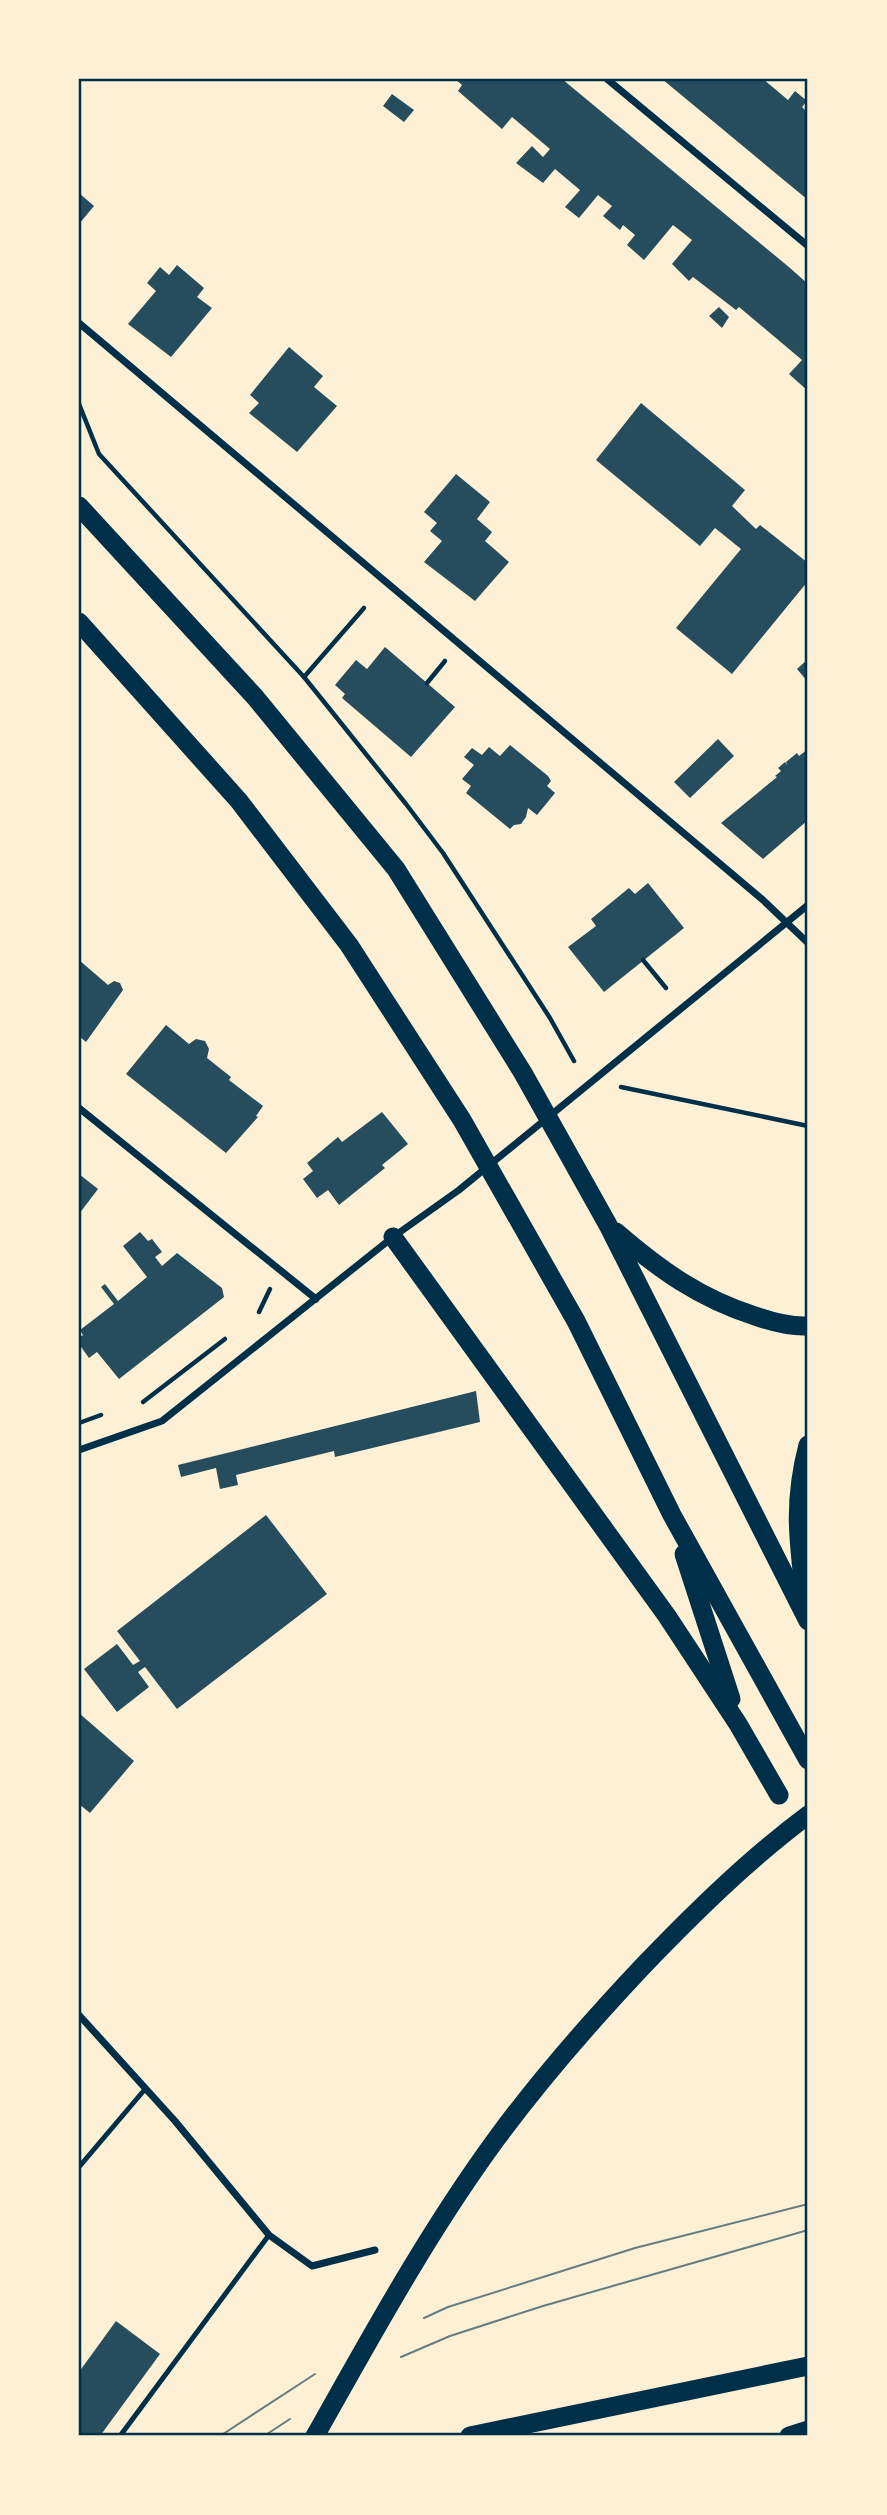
<svg xmlns="http://www.w3.org/2000/svg" width="887" height="2515" font-family="Jost,sans-serif">
	<rect width="100%" height="100%" fill="#fdf0d5"/>
	<g fill="#264d5e">
		<path d="M455,79h107l228,189 18,16v107l-19,-17 13,-14 -63,-53 -3,3 -43,-33 -4,4 -17,-17 20,-24 -19,-15 -29,35 -17,-15 8,-10 -12,-10 -3,5 -17,-14 9,-10 -14,-11 -19,23 -14,-11 15,-17 -25,-21 -12,14 -27,-20 16,-17 11,11 7,-8 -38,-32 -10,12 -44,-38 4,-6z"/>
		<path d="M662,79h101l25,21 7,-9 12,10 -5,6 6,6v87z"/>
		<path d="M392,94l22,16 -10,12 -21,-16z"/>
		<path d="M79,193l15,13 -15,18z"/>
		<path d="M177,265l27,23 -7,9 15,11 -41,49 -43,-33 28,-33 -9,-8 13,-16 9,8z"/>
		<path d="M719,307l10,10 -7,11 -13,-12z"/>
		<path d="M289,347l34,29 -9,11 23,19 -40,46 -48,-39 10,-10 -9,-8z"/>
		<path d="M641,403l104,87 -13,16 24,23 4,-4 48,38v18l-76,93 -56,-46 65,-79 -26,-21 -15,18 -104,-86z"/>
		<path d="M456,474l34,28 -13,17 15,13 -7,9 24,21 -34,39 -51,-39 18,-21 -12,-10 7,-8 -13,-11z"/>
		<path d="M385,647l70,60 -44,50 -69,-59 3,-4 -10,-9 21,-25 11,9z"/>
		<path d="M808,659v23l-11,-13z"/>
		<path d="M718,739l16,17 -44,42 -16,-16z"/>
		<path d="M510,745l38,31 3,5 -4,5 8,7 -18,22 -9,-7 -2,9 -5,7 -7,1 -4,4 -44,-36 5,-7 -9,-7 12,-14 -10,-8 8,-9 10,7 7,-8 11,9z"/>
		<path d="M808,749v71l-45,39 -42,-36 56,-46 -2,-1 6,-5 -3,-3 7,-6 2,3 -1,-3 11,-9 2,3z"/>
		<path d="M648,883l36,45 -80,64 -36,-45 28,-21 -5,-7 38,-31 6,6z"/>
		<path d="M79,960l29,25 6,-4 6,2 3,7 -37,52 -7,-6z"/>
		<path d="M166,1025l23,19 7,-5 9,2 4,8 -2,9 24,19 -2,3 34,26 -7,10 2,1 -32,36 -100,-79z"/>
		<path d="M382,1112l26,32 -26,21 3,3 -46,37 -11,-15 -11,8 -14,-19 10,-8 -6,-8 31,-26 4,5z"/>
		<path d="M79,1174l19,15 -19,25z"/>
		<path d="M140,1232l8,9 4,-2 10,13 -7,5 7,9 15,-13 45,35 2,9 -105,82 -22,-27 -8,6 -10,-14v-6l4,-3 -3,-5 34,-26 -13,-17 4,-3 13,17 29,-24 -24,-31z"/>
		<path d="M476,1391l4,31 -145,35 -1,-6 -98,24 2,10 -18,4 -4,-21 -35,9 -3,-12z"/>
		<path d="M266,1515l61,79 -150,115 -32,-42 -7,5 11,15 -32,25 -33,-43 33,-25 16,21 7,-4 -23,-30z"/>
		<path d="M79,1713l55,48 -44,52 -11,-9z"/>
		<path d="M116,2321l44,33 -60,82h-21v-64z"/>
	</g>
	<g fill="none" stroke-linecap="round" stroke-linejoin="round">
		<g stroke="#003049" stroke-width="4.5">
			<path d="M79,404l20,50 205,223 102,127 37,49 107,165 24,43"/>
			<path d="M304,677l60,-69"/>
			<path d="M427,683l18,-22"/>
			<path d="M643,960l23,28"/>
			<path d="M621,1087l187,39"/>
			<path d="M259,1312l11,-23"/>
			<path d="M143,1402l82,-63"/>
			<path d="M79,1423l22,-8"/>
		</g>
		<g stroke="#003049" stroke-width="5">
			<path d="M79,2167l67,-79"/>
			<path d="M120,2436l149,-201"/>
		</g>
		<g stroke="#003049" stroke-width="7">
			<path d="M607,79l201,167"/>
			<path d="M79,323l684,577 45,43"/>
			<path d="M79,1108l237,191"/>
			<path d="M79,1450l83,-29 231,-184 66,-47 349,-285"/>
			<path d="M79,2015l96,106 94,114 43,31 63,-16"/>
		</g>
		<g stroke="#003049" stroke-width="19">
			<path d="M79,506l176,191 141,172 127,204 85,152 200,396"/>
			<path d="M79,622l160,179 110,144 113,175 114,201 96,194 136,245"/>
			<path d="M616,1232c44,38 83,66 139,84 17,6 35,11 53,10"/>
			<path d="M393,1237l274,379 71,108 41,71"/>
			<path d="M684,1554l47,145"/>
			<path d="M806,1605c-7,-61 -14,-99 2,-160"/>
			<path d="M315,2436c57,-101 113,-204 182,-298 45,-61 95,-118 147,-173 51,-53 105,-106 164,-150"/>
			<path d="M470,2436l338,-70"/>
			<path d="M789,2436l19,-6"/>
		</g>
		<g stroke="#657d81" stroke-width="2">
			<path d="M424,2318l24,-11 187,-59 173,-44"/>
			<path d="M401,2357l49,-21 93,-30 265,-76"/>
			<path d="M220,2436l95,-62"/>
			<path d="M264,2436l26,-17"/>
		</g>
	</g>
	<rect width="887" height="2515" fill="none" stroke="#fdf0d5" stroke-width="161"/>
	<rect x="80" y="80" width="726" height="2354" fill="none" stroke="#003049" stroke-width="2.5"/>
</svg>
